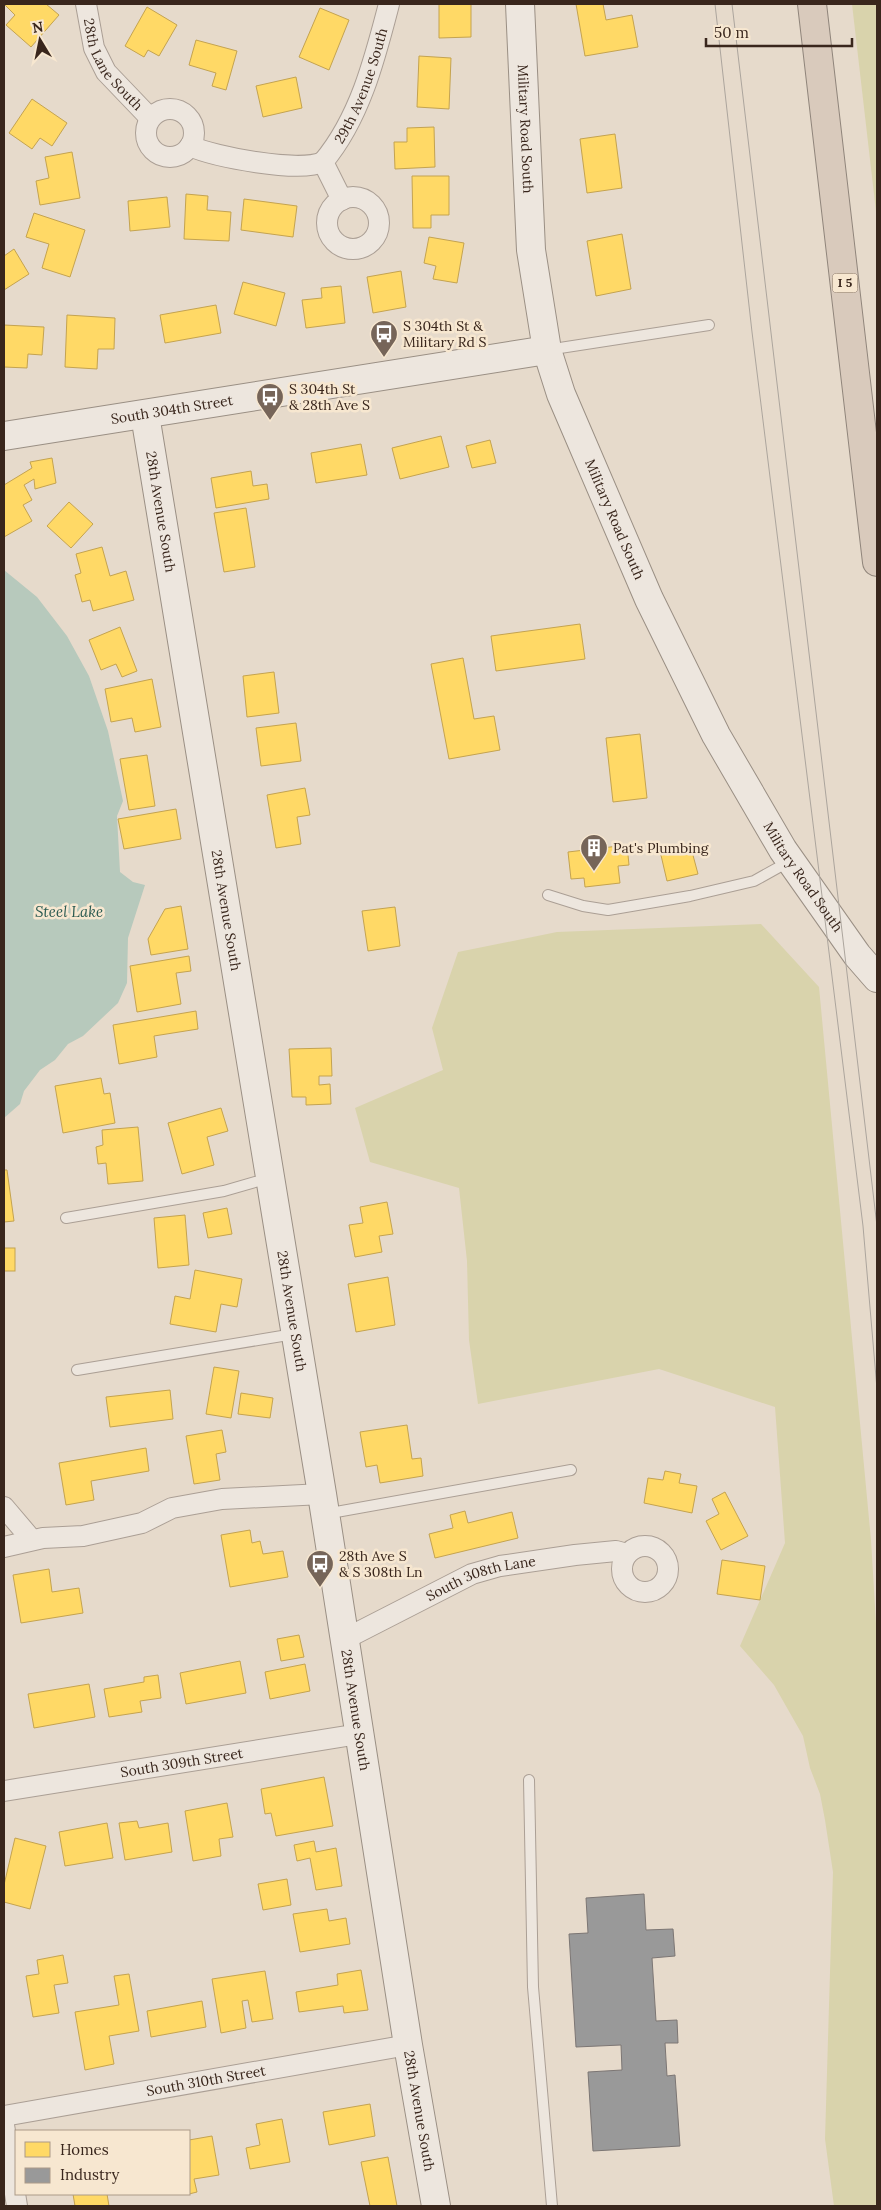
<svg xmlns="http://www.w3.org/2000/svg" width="881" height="2210" font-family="Lora,serif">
	<rect width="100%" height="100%" fill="#e6dacb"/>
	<g fill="#d9d3ac">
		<path d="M852,4h25v216z"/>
		<path d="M761,924l58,63 52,553 6,100v566h-43l-9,-67 8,-267 -8,-52 -5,-26 -10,-26 -7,-32 -29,-51 -34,-39 45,-103 -10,-136 -116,-38 -181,35 -9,-64 -2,-79 -8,-73 -89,-26 -15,-54 88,-38 -11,-42 26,-76 99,-20z"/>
	</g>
	<path fill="#b7c9bc" d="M4,570l33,27 30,39 22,40 19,55 15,70 -6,15 3,56 13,10 12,3 -17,53 -1,45 -9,20 -35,33 -15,8 -13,16 -15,10 -16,21 -4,13 -16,14z"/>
	<g fill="#ffd966" stroke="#c4a350">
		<path d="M4,4h42l13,11 -28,32 -25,-22 9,-10z"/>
		<path d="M439,4h32v33l-32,1z"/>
		<path d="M576,4h27l3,16 26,-5 6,32 -53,9z"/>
		<path d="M147,7l30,18 -18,31 -11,-6 -4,7 -19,-11z"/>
		<path d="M320,8l29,12 -20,50 -30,-13z"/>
		<path d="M196,40l41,11 -11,39 -14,-4 4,-13 -27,-8z"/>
		<path d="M419,56l32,2 -2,51 -32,-2z"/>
		<path d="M296,77l6,31 -39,9 -7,-31z"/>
		<path d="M32,99l35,24 -15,23 -12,-8 -8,11 -23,-16z"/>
		<path d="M434,127l1,40 -40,2 -1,-27h13v-14z"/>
		<path d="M615,134l7,54 -35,5 -7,-54z"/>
		<path d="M72,152l8,46 -40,7 -4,-24 13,-3 -4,-21z"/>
		<path d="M412,176h37v39h-18v13h-18z"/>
		<path d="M186,194l22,2 -1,14 24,2 -2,29 -45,-2z"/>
		<path d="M167,197l3,30 -40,4 -2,-30z"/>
		<path d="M244,199l53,7 -4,31 -52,-7z"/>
		<path d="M34,213l51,17 -15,47 -28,-9 7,-24 -23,-7z"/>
		<path d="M622,234l9,55 -35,7 -9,-55z"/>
		<path d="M429,237l35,6 -7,40 -24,-4 3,-13 -12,-3z"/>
		<path d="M14,249l15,25 -25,16v-34z"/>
		<path d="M401,271l5,36 -33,6 -6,-36z"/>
		<path d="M243,282l42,11 -9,33 -42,-12z"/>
		<path d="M341,286l4,37 -39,5 -4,-28 20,-2 -1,-10z"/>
		<path d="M216,305l5,28 -56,10 -5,-28z"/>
		<path d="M67,315l48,3 -1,31h-16l-1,20 -32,-2z"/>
		<path d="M4,325l40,2 -2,28 -14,-1 -1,14 -23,-1z"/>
		<path d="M441,436l8,31 -49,12 -8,-31z"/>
		<path d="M490,440l6,23 -24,5 -6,-22z"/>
		<path d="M361,444l6,31 -51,8 -5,-30z"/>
		<path d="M52,458l4,25 -21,6 -1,-10 -10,6 8,15 -9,5 9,16 -28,16v-52l28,-17 -2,-6z"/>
		<path d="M251,471l2,15 14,-2 2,15 -53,9 -5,-30z"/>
		<path d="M69,502l24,22 -22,24 -24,-22z"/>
		<path d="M246,508l9,59 -31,5 -10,-59z"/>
		<path d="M102,547l8,29 16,-5 8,29 -41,11 -3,-11 -8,2 -7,-27 6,-2 -5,-19z"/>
		<path d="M580,624l5,35 -89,12 -5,-35z"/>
		<path d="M120,627l17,44 -15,6 -6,-13 -15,6 -12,-30z"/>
		<path d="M463,658l11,61 20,-3 6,34 -51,9 -18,-95z"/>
		<path d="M274,672l5,41 -32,4 -4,-41z"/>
		<path d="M152,679l9,48 -26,5 -3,-14 -21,4 -6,-33z"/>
		<path d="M296,723l5,38 -40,5 -5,-38z"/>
		<path d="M640,734l7,64 -34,4 -7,-64z"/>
		<path d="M147,755l8,51 -26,4 -9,-51z"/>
		<path d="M305,788l5,27 -13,2 4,27 -25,4 -9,-53z"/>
		<path d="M176,809l5,30 -57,10 -6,-30z"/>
		<path d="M690,844l8,30 -31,7 -7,-30z"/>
		<path d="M627,845l2,20 -11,1 2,17 -35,4 -1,-9 -13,1 -3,-27z"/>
		<path d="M181,906l7,43 -37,6 -3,-16 17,-30z"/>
		<path d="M395,907l5,39 -32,5 -6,-40z"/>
		<path d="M189,956l2,15 -15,2 5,31 -44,8 -7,-46z"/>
		<path d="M196,1011l2,18 -44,7 3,21 -38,7 -6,-39z"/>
		<path d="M331,1048l1,28h-13v9l11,-1 1,20 -25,1v-8h-14l-3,-48z"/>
		<path d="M101,1078l3,16 6,-1 5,30 -52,10 -8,-47z"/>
		<path d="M221,1108l7,23 -21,6 7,28 -32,9 -14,-51z"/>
		<path d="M138,1127l5,54 -35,3 -2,-21 -8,1 -2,-17 7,-2 -1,-15z"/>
		<path d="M4,1170h3l7,51 -10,1z"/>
		<path d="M387,1202l6,32 -14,2 3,16 -27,5 -6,-32 14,-2 -3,-16z"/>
		<path d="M227,1208l5,26 -24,4 -5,-25z"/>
		<path d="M185,1215l4,50 -31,3 -4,-50z"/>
		<rect x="4" y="1248" width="11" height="23"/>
		<path d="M195,1270l47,9 -5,28 -16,-3 -5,28 -46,-8 5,-28 15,3z"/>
		<path d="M388,1277l7,48 -39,7 -8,-48z"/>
		<path d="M214,1367l25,4 -8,47 -25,-4z"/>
		<path d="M170,1390l3,29 -63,8 -4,-30z"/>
		<path d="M241,1393l32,5 -3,20 -32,-4z"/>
		<path d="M407,1425l5,34 9,-1 2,18 -43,7 -3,-18 -11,2 -6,-35z"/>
		<path d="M222,1430l4,22 -10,2 4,26 -26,4 -8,-48z"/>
		<path d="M146,1448l3,23 -58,10 3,19 -28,5 -7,-42z"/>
		<path d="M665,1471l16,3 -2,9 18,3 -5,27 -48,-10 4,-25 15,2z"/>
		<path d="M725,1492l23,44 -27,14 -15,-29 13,-7 -7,-15z"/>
		<path d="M465,1511l3,12 44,-11 6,26 -83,20 -6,-24 24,-6 -3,-13z"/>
		<path d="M250,1530l2,13 8,-2 3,13 20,-3 5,26 -58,10 -9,-52z"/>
		<path d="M722,1560l43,6 -5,34 -43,-6z"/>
		<path d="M49,1569l3,23 27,-4 4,25 -62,10 -8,-48z"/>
		<path d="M299,1635l5,22 -23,4 -4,-22z"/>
		<path d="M240,1661l6,32 -60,11 -6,-31z"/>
		<path d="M305,1664l5,27 -40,8 -5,-27z"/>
		<path d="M158,1675l3,23 -21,3 2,11 -33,5 -5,-28 40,-7v-5z"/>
		<path d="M89,1684l6,33 -61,11 -6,-34z"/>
		<path d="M324,1777l9,49 -57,10 -5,-23 -6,1 -4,-25z"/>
		<path d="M227,1803l6,34 -14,2 2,17 -28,5 -8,-50z"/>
		<path d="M137,1821l2,7 29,-5 4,29 -47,8 -6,-37z"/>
		<path d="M107,1823l6,35 -48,8 -6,-34z"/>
		<path d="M15,1838l31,8 -16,63 -26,-7v-17z"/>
		<path d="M314,1841l2,11 20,-4 6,38 -26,4 -6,-32 -13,3 -3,-16z"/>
		<path d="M287,1879l4,26 -28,5 -5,-26z"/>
		<path d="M327,1909l2,12 17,-3 4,26 -50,8 -7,-38z"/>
		<path d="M63,1955l5,28 -14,2 5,28 -26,4 -7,-41 13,-2 -2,-14z"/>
		<path d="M361,1970l7,40 -24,3 -1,-7 -44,6 -3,-20 42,-7 -1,-11z"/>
		<path d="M265,1971l8,48 -21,3 -4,-22 -6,1 4,27 -25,5 -9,-54z"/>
		<path d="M129,1974l10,57 -30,5 5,28 -29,6 -10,-58 44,-7 -5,-29z"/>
		<path d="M202,2001l4,26 -55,10 -4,-26z"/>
		<path d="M370,2104l5,32 -46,9 -6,-33z"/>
		<path d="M282,2119l8,43 -40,7 -4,-21 14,-3 -4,-21z"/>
		<path d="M212,2136l7,39 -25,4 3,13 -8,2v-54z"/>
		<path d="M388,2157l9,49h-27l-9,-44z"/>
		<path d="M73,2194h34l2,12h-34z"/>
	</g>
	<path fill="#999" stroke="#7c7674" d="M644,1894l2,36 27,-1 2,27 -23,2 4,63 21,-1 1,23h-13l2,33 8,-1 5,71 -87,5 -5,-79 34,-2 -1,-25 -45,2 -7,-113 19,-1 -2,-35z"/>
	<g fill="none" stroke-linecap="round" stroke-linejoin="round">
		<defs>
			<g id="lane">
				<path d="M547,350l162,-25"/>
				<path d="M548,895l35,11 25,4 82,-14 64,-15 36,-20"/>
				<path d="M66,1218l158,-27 45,-13"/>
				<path d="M77,1370l217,-36"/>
				<path d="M325,1514l246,-44"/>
				<path d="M529,1780l4,207 19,219"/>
			</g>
			<g id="street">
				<path id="s1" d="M86,4l8,44 12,24 44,46"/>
				<circle cx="170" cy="133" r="24"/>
				<path d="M190,146c25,11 109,27 133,16"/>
				<path id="s2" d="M323,162c37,-44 52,-104 66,-158"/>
				<path d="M323,162l19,38"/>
				<circle cx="353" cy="223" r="26"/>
				<path d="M4,1507l28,33"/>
				<circle cx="645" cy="1569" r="23"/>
				<path d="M4,1547l39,-9 40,-2 59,-13 30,-15 50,-9 100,-5"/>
				<path id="s3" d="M345,1639l127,-65 28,-8 75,-11 41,-4 11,3"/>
				<path id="s4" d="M4,1791l355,-57"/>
				<path id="s5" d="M4,2116l404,-71"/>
				<path d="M4,2125l13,81"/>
			</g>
			<g id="secondary">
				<path id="s6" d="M520,4l11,246 16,100 14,44 88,205 67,136 67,115 74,105 20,23"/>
				<path id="s7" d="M145,415l177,1079 86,551 28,161"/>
				<path id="s8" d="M4,436l543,-86"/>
			</g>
			<path id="highway" d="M812,4l65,558"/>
		</defs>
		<use href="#lane" stroke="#ab9f95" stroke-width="12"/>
		<use href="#street" stroke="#ab9f95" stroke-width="22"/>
		<use href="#secondary" stroke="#9a8f84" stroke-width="30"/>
		<use href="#highway" stroke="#90857b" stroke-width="30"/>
		<use href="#lane" stroke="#ede6de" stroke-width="10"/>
		<use href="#street" stroke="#ede6de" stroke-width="20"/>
		<use href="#secondary" stroke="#ede6de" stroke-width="28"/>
		<use href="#highway" stroke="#d9cabc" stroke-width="28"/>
		<g stroke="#aca59d" stroke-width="1">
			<path d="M715,4l37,328 111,894 14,163"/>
			<path d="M732,4l145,1222"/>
		</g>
	</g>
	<defs>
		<symbol id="bus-pin" viewBox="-11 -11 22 30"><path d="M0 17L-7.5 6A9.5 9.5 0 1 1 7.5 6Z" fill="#766559" stroke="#f7e7d0"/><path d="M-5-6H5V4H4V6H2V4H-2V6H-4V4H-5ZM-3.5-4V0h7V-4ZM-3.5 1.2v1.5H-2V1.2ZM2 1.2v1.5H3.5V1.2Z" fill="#fff"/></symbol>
		<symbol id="building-pin" viewBox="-11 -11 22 30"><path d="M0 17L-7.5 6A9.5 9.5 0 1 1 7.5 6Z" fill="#766559" stroke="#f7e7d0"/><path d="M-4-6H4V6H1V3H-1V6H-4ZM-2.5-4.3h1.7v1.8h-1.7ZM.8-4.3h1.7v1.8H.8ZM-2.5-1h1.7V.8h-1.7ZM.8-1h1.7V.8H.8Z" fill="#fff"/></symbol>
	</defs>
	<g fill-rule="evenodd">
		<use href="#bus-pin" x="368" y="318" width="32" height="43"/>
		<use href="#bus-pin" x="254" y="381" width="32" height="43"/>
		<use href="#building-pin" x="578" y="832" width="32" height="43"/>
		<use href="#bus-pin" x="304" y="1548" width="32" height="43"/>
	</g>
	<g text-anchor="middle" stroke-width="5" stroke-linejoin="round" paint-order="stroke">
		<rect fill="#f7e7d0" stroke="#726052" stroke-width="1" x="832.5" y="273.5" width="25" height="19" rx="4"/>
		<g font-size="12" font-weight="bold" fill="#39261c">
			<text x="845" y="287">I 5</text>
		</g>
		<g font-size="14" fill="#39261c" stroke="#f7e7d0">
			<text dy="5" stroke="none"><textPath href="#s1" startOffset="68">28th Lane South</textPath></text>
			<text dy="5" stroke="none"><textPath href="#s2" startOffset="86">29th Avenue South</textPath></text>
			<text dy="5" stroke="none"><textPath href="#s6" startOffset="125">Military Road South</textPath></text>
			<text dy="5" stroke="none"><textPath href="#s8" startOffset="170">South 304th Street</textPath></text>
			<text dy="5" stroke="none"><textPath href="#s7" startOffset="98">28th Avenue South</textPath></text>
			<text dy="5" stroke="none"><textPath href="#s6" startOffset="530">Military Road South</textPath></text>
			<text dy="5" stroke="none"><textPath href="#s6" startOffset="935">Military Road South</textPath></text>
			<text dy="5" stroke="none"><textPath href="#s7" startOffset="502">28th Avenue South</textPath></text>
			<text dy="5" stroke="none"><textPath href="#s7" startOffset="908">28th Avenue South</textPath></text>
			<text dy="5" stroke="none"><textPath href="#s3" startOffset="150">South 308th Lane</textPath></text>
			<text dy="5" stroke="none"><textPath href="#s7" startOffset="1312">28th Avenue South</textPath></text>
			<text dy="5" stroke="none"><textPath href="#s4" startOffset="180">South 309th Street</textPath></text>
			<text dy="5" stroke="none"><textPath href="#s5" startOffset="205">South 310th Street</textPath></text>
			<text dy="5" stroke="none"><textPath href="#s7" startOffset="1718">28th Avenue South</textPath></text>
		</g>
		<g font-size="14" fill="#39261c" stroke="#f7e7d0" text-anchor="start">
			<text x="403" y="331">S 304th St &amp;<tspan x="403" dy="16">Military Rd S</tspan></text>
			<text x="289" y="394">S 304th St<tspan x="289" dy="16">&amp; 28th Ave S</tspan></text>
			<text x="613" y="853">Pat's Plumbing</text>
			<text x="339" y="1561">28th Ave S<tspan x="339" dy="16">&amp; S 308th Ln</tspan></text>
		</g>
		<g font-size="15" font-style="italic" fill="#2a5a51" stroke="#f7e7d0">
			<text x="69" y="917">Steel Lake</text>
		</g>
	</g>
	<rect width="881" height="2210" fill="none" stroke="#39261c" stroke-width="10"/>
	<rect x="15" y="2130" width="175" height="65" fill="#f7e7d0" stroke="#ab9a88"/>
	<rect x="25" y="2142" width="25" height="15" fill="#ffd966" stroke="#ab9a88"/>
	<text x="60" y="2155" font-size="15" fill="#39261c">Homes</text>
	<rect x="25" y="2168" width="25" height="15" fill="#999999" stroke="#ab9a88"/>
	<text x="60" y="2180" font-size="15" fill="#39261c">Industry</text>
	<g transform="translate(40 40) rotate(350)" stroke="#f7e7d0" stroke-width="4" paint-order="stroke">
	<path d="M0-4L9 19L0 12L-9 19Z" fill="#39261c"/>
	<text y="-8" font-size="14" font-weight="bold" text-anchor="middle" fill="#39261c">N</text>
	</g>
	<path d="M706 38v8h146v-8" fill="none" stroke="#39261c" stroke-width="2.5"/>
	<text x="714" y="38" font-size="15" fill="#39261c" stroke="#f7e7d0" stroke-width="4" paint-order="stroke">50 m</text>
</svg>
